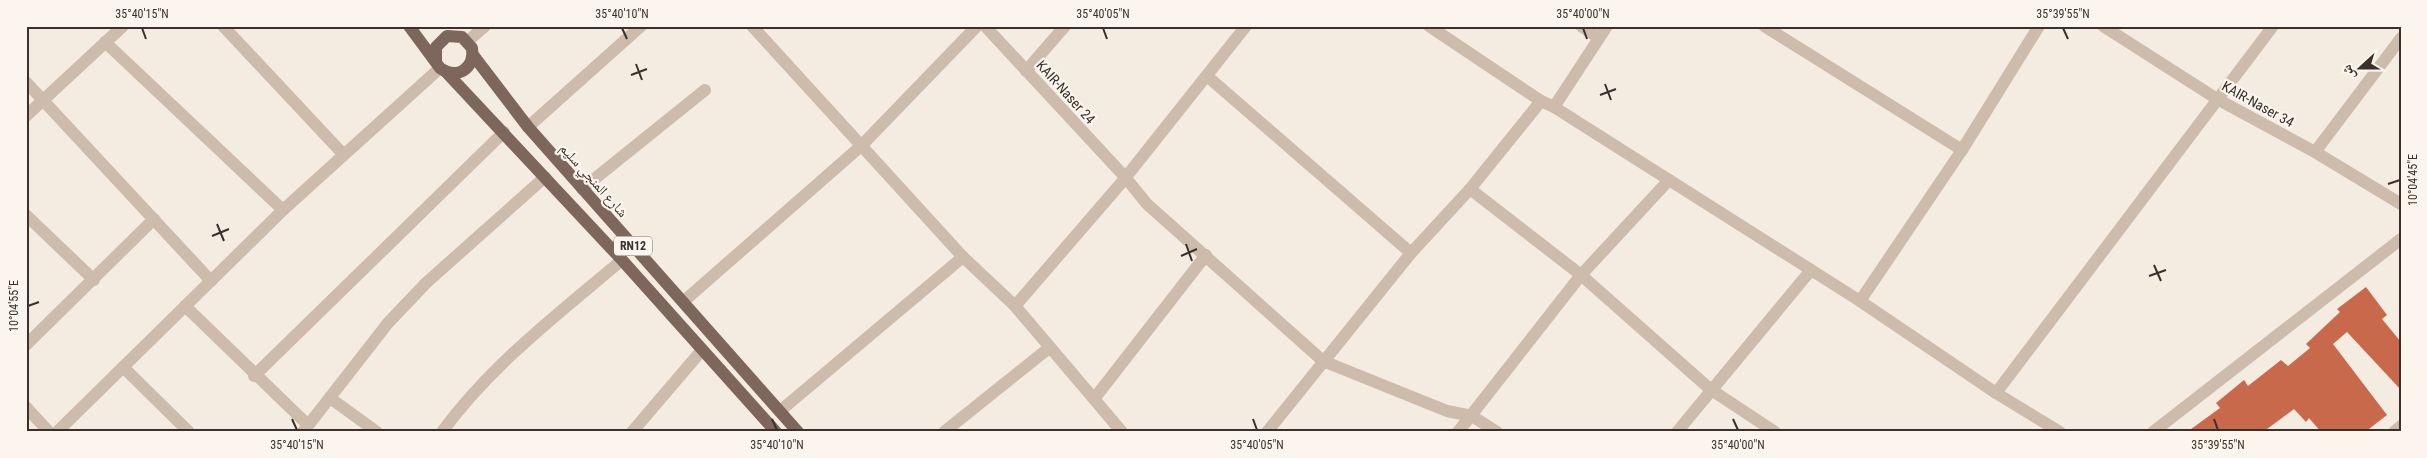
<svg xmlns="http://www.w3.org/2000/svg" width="2427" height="458" font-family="'Roboto Condensed','Noto Naskh Arabic',sans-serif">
	<rect width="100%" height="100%" fill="#f4ebe1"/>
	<path fill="#c8694b" d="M2366,287l21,28 -5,4 19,23v48l-54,-58 -14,12 54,71 -22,17h-44l-12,-14 -3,4 -12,-13 -31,23h-76l33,-24 -4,-5 28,-23 4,6 33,-26 7,6 22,-18 -4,-4 34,-32 -3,-3z"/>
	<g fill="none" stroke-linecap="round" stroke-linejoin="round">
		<g stroke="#cdbbac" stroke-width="12">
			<path d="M223,26l120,128"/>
			<path d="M752,26l211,231 52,49 107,126"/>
			<path d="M985,26l140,151 22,27 176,157 124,50 25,5 25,16"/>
			<path d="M1429,26l112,75 13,6 306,194 136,92 64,39"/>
			<path d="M1581,26l18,12"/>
			<path d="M1764,26l198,124"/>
			<path d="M105,42l178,168"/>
			<path d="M1026,71l39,-45"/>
			<path d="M1207,76l204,177"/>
			<path d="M26,82l185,199"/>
			<path d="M1554,107l53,-81"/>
			<path d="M26,116l97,-90"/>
			<path d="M528,127l113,-101"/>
			<path d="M2315,152l86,-114"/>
			<path d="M582,189l123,-99"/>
			<path d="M1470,189l111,86 129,114 65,43"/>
			<path d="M26,215l68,65"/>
			<path d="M684,301l177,-155 116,-120"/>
			<path d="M1860,301l102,-151 77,-124"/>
			<path d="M185,306l123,119"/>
			<path d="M1015,306l107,-124 124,-156"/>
			<path d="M26,345l128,-126"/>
			<path d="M123,367l66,65"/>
			<path d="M254,376l250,-244"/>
			<path d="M1996,393l277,-367"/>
			<path d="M330,398l47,34"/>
			<path d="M1094,399l112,-144"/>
			<path d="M26,407l23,25"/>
			<path d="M780,411l183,-154"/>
			<path d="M57,432l226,-222 157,-142"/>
			<path d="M303,432l85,-109 38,-40 119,-106"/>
			<path d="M442,432c49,-67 117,-119 180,-172"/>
			<path d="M632,432l70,-82"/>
			<path d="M944,432l105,-84"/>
			<path d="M1267,432l144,-179 59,-64 71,-88"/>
			<path d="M1458,432l123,-157 88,-95"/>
			<path d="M1677,432l134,-162"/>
			<path d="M2394,432l7,-6"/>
		</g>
		<g stroke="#cdbbac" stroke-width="12">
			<path d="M2103,26l114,73 98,53 86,52"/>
			<path d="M468,41l17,-15"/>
			<path d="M2153,432l248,-193"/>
		</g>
		<g stroke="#7d675c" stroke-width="12">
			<path d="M409,26l31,42c17,12 35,1 32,-20l-10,-11 -15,-1 -11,11v15"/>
			<path d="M473,55l55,72 270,305"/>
			<path d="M446,72l176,188 154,172"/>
		</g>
	</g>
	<path fill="none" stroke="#3b302b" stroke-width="2" d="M142,28l4,11M622,28l5,11M1103,28l4,11M1583,28l4,11M2063,28l5,11M636,64l6,16M631,75l16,-6M1605,84l6,16M1600,95l16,-6M2388,184l12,-4M217,224l7,17M212,236l17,-7M1186,244l6,17M1181,256l16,-7M2154,265l7,16M2149,276l17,-6M28,306l11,-4M292,419l5,11M772,419l5,11M1253,419l4,11M1733,419l5,11M2214,419l4,11"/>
	<g text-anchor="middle" stroke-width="4.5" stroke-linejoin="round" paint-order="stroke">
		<rect fill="#fbf5ee" stroke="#756b66" stroke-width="1" x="614" y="236.5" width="38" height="19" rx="4"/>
		<g font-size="12" font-weight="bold" fill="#3b302b">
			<text x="633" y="250">RN12</text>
		</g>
		<g font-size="14" fill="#3b302b" stroke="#fbf5ee">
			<text transform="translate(1066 92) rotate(48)" y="5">KAIR-Naser 24</text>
			<text transform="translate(2258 104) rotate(29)" y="5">KAIR-Naser 34</text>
			<text transform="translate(594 180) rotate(48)" y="5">شارع المنجي سليم</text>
		</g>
	</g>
	<rect width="2427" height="458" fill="none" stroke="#fbf5ee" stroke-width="55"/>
	<g transform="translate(2360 68) rotate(249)" stroke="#fbf5ee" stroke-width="4" paint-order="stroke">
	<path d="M0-4L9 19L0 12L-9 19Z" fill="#3b302b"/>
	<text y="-8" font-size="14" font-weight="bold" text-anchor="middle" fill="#3b302b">ش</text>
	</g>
	<rect x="28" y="28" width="2372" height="402" fill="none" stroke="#3b302b" stroke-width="2"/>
	<g font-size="12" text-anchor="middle" fill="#3b302b">
		<text x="142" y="18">35°40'15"N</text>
		<text x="622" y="18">35°40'10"N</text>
		<text x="1103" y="18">35°40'05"N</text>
		<text x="1583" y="18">35°40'00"N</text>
		<text x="2063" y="18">35°39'55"N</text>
		<text transform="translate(2413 180) rotate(-90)" y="4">10°04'45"E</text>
		<text transform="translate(14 306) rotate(-90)" y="4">10°04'55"E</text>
		<text x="297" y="449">35°40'15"N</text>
		<text x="777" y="449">35°40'10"N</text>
		<text x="1257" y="449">35°40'05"N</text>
		<text x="1738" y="449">35°40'00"N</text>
		<text x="2218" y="449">35°39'55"N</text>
	</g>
</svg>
